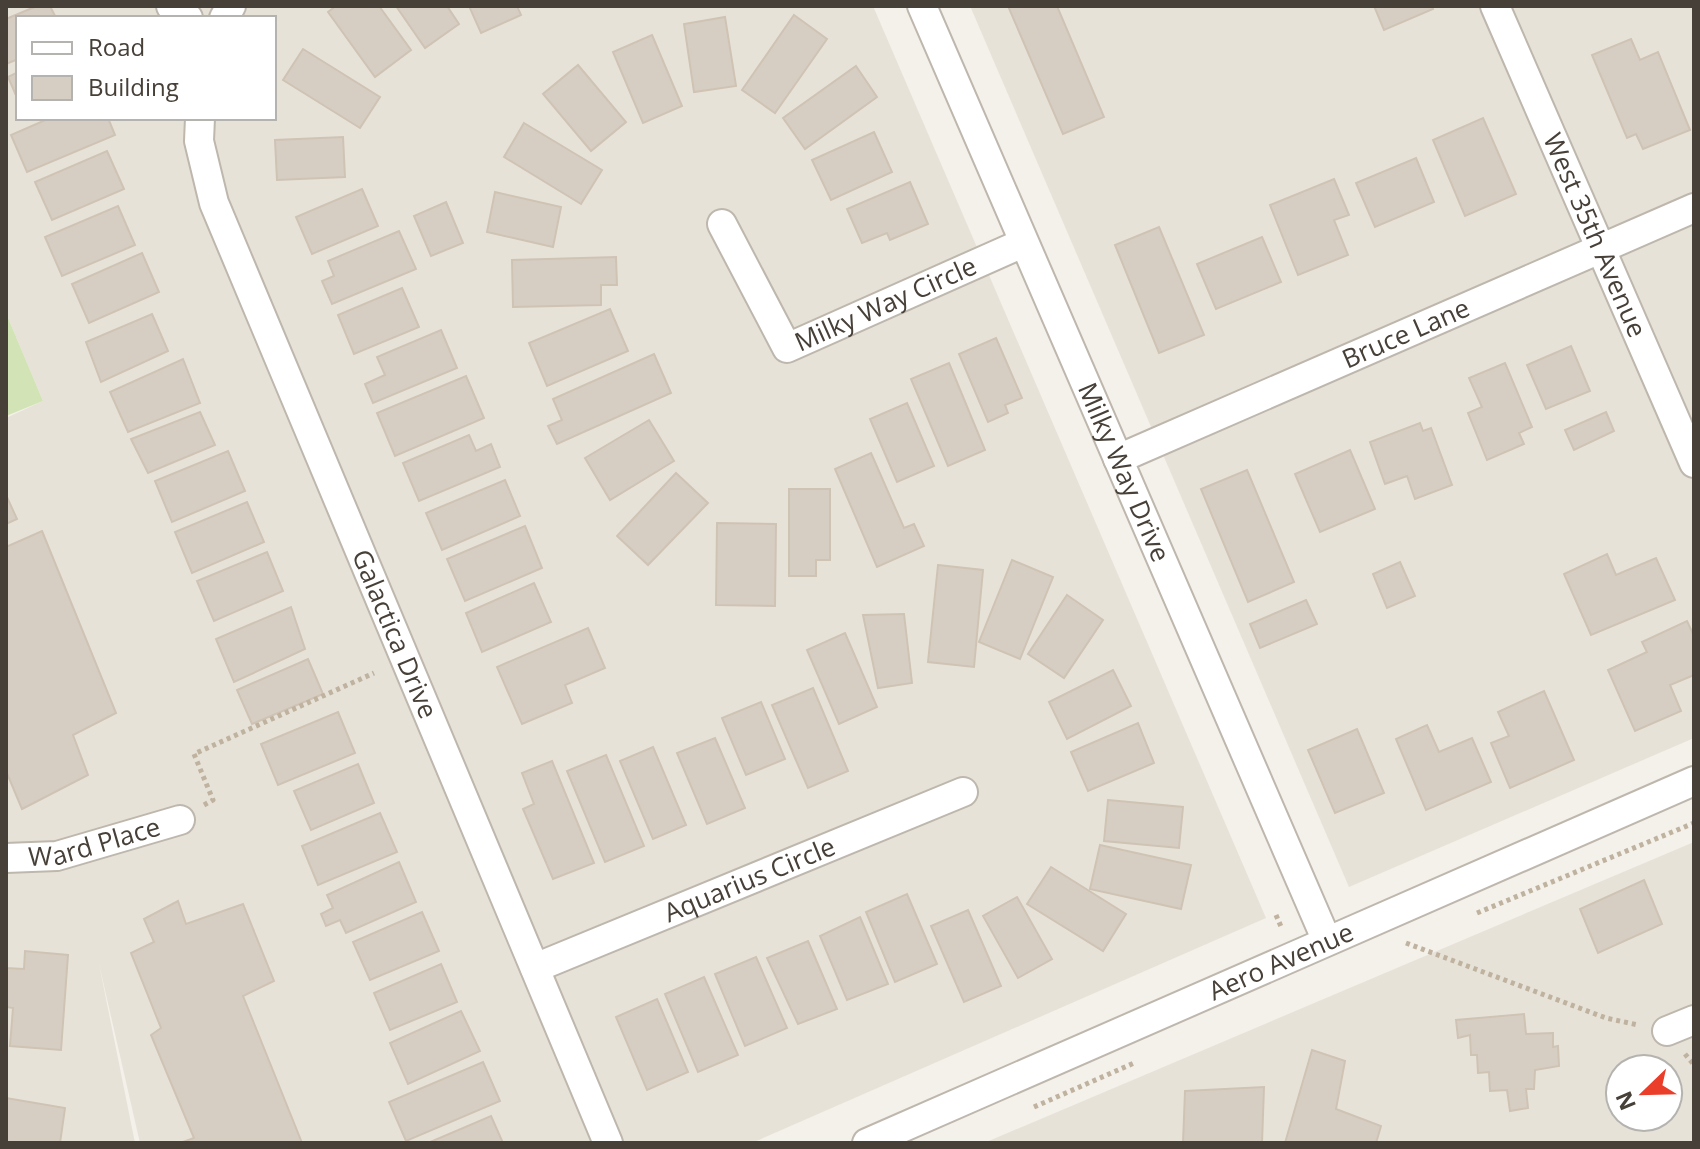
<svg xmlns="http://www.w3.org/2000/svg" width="1700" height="1149" font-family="'Open Sans',sans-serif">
	<rect width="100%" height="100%" fill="#f4f0ea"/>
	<g fill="#e7e2d8" fill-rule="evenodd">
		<path d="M6,6h867l393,912 -514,225h-612l-41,-179 36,179h-129v-725l37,-17 -37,-88zM18,18h256v100h-256z"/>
		<path d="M970,6h724v732l-345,149z"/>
		<path d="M1694,842v301h-710zM1620,1069h48v48h-48z"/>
	</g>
	<path fill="#d2e4b6" d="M6,313l37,88 -37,15z"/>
	<g fill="#d7cec3" stroke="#cfc3b4" stroke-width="2">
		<path d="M37,6h13l6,12h-38v41l-12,5v-45z"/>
		<path d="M336,6h43l32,44 -36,27 -47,-65z"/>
		<path d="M396,6h51l12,18 -34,24z"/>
		<path d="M469,6h48l4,9 -40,18z"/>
		<path d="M1008,6h49l47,111 -41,17z"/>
		<path d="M1374,6h58l1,3 -49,21z"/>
		<path d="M794,15l33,24 -52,74 -33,-23z"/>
		<path d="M725,17l11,69 -42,6 -10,-68z"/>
		<path d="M652,35l30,71 -39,17 -30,-71z"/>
		<path d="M1631,39l9,21 18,-8 32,78 -47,19 -7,-15 -9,4 -35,-83z"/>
		<path d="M303,49l77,48 -20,31 -77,-48z"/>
		<path d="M578,65l48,57 -35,29 -48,-57z"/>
		<path d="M856,66l21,31 -72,52 -22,-31z"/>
		<path d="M18,72v28l-10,-23z"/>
		<path d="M50,118h58l7,17 -88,37 -16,-37z"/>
		<path d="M1483,118l33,76 -51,22 -32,-76z"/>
		<path d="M524,123l78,47 -21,34 -77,-47z"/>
		<path d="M874,132l18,40 -61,28 -19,-40z"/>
		<path d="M343,137l2,40 -68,3 -2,-40z"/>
		<path d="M107,151l17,38 -72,31 -17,-38z"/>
		<path d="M1416,158l18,44 -59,25 -19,-44z"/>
		<path d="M1334,179l15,36 -15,5 14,35 -50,20 -28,-70z"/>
		<path d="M910,182l18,42 -38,16 -3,-7 -25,10 -15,-34z"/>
		<path d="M362,189l16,37 -66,28 -16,-37z"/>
		<path d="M495,192l66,15 -8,40 -66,-15z"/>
		<path d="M446,202l17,41 -32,13 -17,-40z"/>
		<path d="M118,206l17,39 -73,31 -17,-39z"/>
		<path d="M1159,227l45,108 -45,18 -44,-108z"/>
		<path d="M399,231l17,38 -84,35 -10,-23 12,-5 -6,-15z"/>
		<path d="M1262,237l19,45 -65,27 -19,-45z"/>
		<path d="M142,253l17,39 -70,31 -17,-39z"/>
		<path d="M616,257l1,28h-16v20l-88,2 -1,-47z"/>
		<path d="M402,288l17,39 -65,27 -16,-39z"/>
		<path d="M610,309l18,42 -81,35 -18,-43z"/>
		<path d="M152,314l16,37 -67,31 -15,-40z"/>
		<path d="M441,330l16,38 -84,35 -8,-19 20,-9 -8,-18z"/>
		<path d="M996,338l26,60 -17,7 3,8 -20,9 -29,-68z"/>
		<path d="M1571,346l19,45 -44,18 -19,-44z"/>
		<path d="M654,354l17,39 -114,51 -9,-18 14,-6 -9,-21z"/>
		<path d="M183,359l17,44 -72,29 -18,-40z"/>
		<path d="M949,363l36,87 -37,16 -37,-87z"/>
		<path d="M1505,363l27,64 -13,6 5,11 -37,16 -19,-47 14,-6 -13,-29z"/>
		<path d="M466,376l18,42 -89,38 -18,-43z"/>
		<path d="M907,403l27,63 -37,16 -27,-63z"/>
		<path d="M200,412l15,33 -67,28 -17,-34z"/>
		<path d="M1606,412l8,19 -40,19 -9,-20z"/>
		<path d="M649,420l25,41 -64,39 -25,-42z"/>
		<path d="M1420,423l3,8 8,-3 21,57 -37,14 -8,-23 -22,8 -15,-42z"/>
		<path d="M469,435l7,16 15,-7 9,23 -81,34 -16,-38z"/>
		<path d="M1350,450l25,59 -55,23 -25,-58z"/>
		<path d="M228,451l17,40 -73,31 -17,-41z"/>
		<path d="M871,453l33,75 10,-4 10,22 -47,21 -42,-98z"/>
		<path d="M1247,470l47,112 -46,20 -47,-113z"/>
		<path d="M676,473l32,30 -60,62 -31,-29z"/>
		<path d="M505,480l15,36 -78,34 -16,-37z"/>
		<path d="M789,489h41v71h-14v16h-27z"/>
		<path d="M6,495l11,24 -11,5z"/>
		<path d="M247,502l17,40 -72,31 -17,-41z"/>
		<path d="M717,523l59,1 -1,82 -59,-1z"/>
		<path d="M525,526l17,42 -77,33 -18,-42z"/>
		<path d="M42,531l74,182 -43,22 15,40 -66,34 -16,-38v-224z"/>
		<path d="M267,552l16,39 -69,30 -17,-40z"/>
		<path d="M1607,554l9,21 40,-17 19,42 -84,35 -27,-61z"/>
		<path d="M1012,560l41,17 -33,82 -41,-17z"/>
		<path d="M1400,562l15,34 -28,12 -14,-34z"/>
		<path d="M938,565l45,5 -9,97 -46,-5z"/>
		<path d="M534,583l17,39 -69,30 -16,-39z"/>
		<path d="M1067,595l36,25 -39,58 -36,-24z"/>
		<path d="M1306,600l11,24 -57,24 -10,-24z"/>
		<path d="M291,607l14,42 -71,33 -18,-43z"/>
		<path d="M904,614l8,69 -34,5 -15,-73z"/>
		<path d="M1687,621l7,15v39l-24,10 11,26 -46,20 -27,-61 39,-18 -5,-10z"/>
		<path d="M588,628l17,40 -40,17 7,18 -50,21 -25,-57z"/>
		<path d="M845,633l32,74 -38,17 -32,-74z"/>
		<path d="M308,659l15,35 -71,30 -15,-34z"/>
		<path d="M1113,670l18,36 -64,33 -18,-37z"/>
		<path d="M813,688l35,83 -40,17 -36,-83z"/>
		<path d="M1544,691l30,69 -64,28 -19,-45 18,-7 -11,-24z"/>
		<path d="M761,702l24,57 -39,16 -24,-57z"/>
		<path d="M338,712l17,41 -77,32 -17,-41z"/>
		<path d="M1138,723l16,40 -66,28 -17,-39z"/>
		<path d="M1427,725l12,27 33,-14 19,44 -65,28 -30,-71z"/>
		<path d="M1357,729l27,64 -49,20 -27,-63z"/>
		<path d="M715,738l30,70 -38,16 -30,-71z"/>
		<path d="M653,747l33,78 -33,14 -33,-78z"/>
		<path d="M606,755l38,91 -39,16 -38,-91z"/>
		<path d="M552,761l42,102 -41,16 -30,-70 11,-5 -12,-31z"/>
		<path d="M358,764l16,39 -63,27 -17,-39z"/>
		<path d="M1108,800l75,7 -4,41 -75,-7z"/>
		<path d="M380,813l17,39 -79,33 -16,-39z"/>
		<path d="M1100,845l91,20 -10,44 -91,-20z"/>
		<path d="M399,862l17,40 -70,31 -6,-13 -14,6 -5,-12 12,-6 -6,-13z"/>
		<path d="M1051,867l75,47 -23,37 -76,-47z"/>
		<path d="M1644,880l18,44 -64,29 -18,-44z"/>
		<path d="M907,894l30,70 -42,18 -29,-70z"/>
		<path d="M1017,897l35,62 -34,19 -35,-62z"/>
		<path d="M178,901l8,23 57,-20 31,77 -31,15 59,147h-122l14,-5 -43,-103 10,-7 -30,-75 23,-11 -10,-23z"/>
		<path d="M968,910l33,76 -37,16 -33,-76z"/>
		<path d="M422,912l17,39 -69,29 -17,-38z"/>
		<path d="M860,917l28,67 -41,16 -27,-64z"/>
		<path d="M808,941l29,68 -39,15 -31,-66z"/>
		<path d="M6,951v17l18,1 1,-18 43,4 -7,95 -51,-4 3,-38 -7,-1z"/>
		<path d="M756,957l31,71 -42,18 -30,-72z"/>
		<path d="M441,964l16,38 -67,28 -16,-37z"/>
		<path d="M704,977l34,78 -40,17 -33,-78z"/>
		<path d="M657,999l31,73 -41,18 -31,-73z"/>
		<path d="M461,1011l19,40 -72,33 -18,-41z"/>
		<path d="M1524,1014l2,20 27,-1v14l5,-1 1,20 -24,4 -1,19h-8l2,19 -18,3 -3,-21 -17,1 -1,-19 -11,1 -1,-18h-6l-1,-20 -12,3 -2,-18z"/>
		<path d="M1312,1050l33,11 -9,48 45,17 -5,17h-91z"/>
		<path d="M483,1062l17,39 -94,40 -17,-39z"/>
		<path d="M1264,1087l-2,56h-79l2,-52z"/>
		<path d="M6,1098l59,10 -5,35h-54z"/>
		<path d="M491,1116l12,27h-75z"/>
	</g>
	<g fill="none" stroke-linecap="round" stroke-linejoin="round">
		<defs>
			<g id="street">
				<path d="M171,6l17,12"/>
				<path id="s1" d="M922,6l404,933"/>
				<path id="s2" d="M1495,6l199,457"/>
				<path d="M224,18l7,-12"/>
				<path id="s3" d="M200,118l-1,23 15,62 394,940"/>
				<path id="s4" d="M722,224l65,124 236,-105"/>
				<path id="s5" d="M1118,459l576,-251"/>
				<path id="s6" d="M6,858l51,-2 123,-36"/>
				<path id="s7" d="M535,968l428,-176"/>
				<path d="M1667,1031l27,-11"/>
				<path id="s8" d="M867,1143l827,-362"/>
			</g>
		</defs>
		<use href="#street" stroke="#beb7ad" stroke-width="32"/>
		<g stroke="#bfb29f" stroke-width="5" stroke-dasharray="4 4" stroke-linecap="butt">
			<path d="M204,805l9,-5 -19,-46 180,-81"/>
			<path d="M1477,913l217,-90"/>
			<path d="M1276,915l6,14"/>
			<path d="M1406,943l200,75 32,7"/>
			<path d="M1685,1054l9,11"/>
			<path d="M1034,1107l100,-44"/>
		</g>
		<use href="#street" stroke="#fff" stroke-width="28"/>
	</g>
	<g text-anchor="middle" stroke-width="6" stroke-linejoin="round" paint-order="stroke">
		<g font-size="26" fill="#474038" stroke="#fff">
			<text dy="9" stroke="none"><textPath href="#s2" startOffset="250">West 35th Avenue</textPath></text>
			<text dy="9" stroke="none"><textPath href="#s4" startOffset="248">Milky Way Circle</textPath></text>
			<text dy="9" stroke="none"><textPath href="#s5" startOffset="314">Bruce Lane</textPath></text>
			<text dy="9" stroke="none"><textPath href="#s1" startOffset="508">Milky Way Drive</textPath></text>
			<text dy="9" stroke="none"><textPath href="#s3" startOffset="554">Galactica Drive</textPath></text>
			<text dy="9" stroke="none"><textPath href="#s6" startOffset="90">Ward Place</textPath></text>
			<text dy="9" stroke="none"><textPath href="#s7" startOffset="232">Aquarius Circle</textPath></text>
			<text dy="9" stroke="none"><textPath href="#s8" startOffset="452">Aero Avenue</textPath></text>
		</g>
	</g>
	<rect width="1700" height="1149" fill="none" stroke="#474038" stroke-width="16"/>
	<rect x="16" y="16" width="260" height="104" fill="#ffffff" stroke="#b5b3af" stroke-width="2"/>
	<rect x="32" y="42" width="40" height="12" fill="#ffffff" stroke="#b5b3af" stroke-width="2"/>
	<text x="88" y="56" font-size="24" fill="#474038">Road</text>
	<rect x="32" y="76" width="40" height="24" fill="#d7cec3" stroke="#b5b3af" stroke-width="2"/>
	<text x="88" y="96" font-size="24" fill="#474038">Building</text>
	<g transform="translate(1644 1093) rotate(247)"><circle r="38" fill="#ffffff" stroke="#b5b3af" stroke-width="2"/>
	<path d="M0-6L14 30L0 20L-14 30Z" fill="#ea3e2b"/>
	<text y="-12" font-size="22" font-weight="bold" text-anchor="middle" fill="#474038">N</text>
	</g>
</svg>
